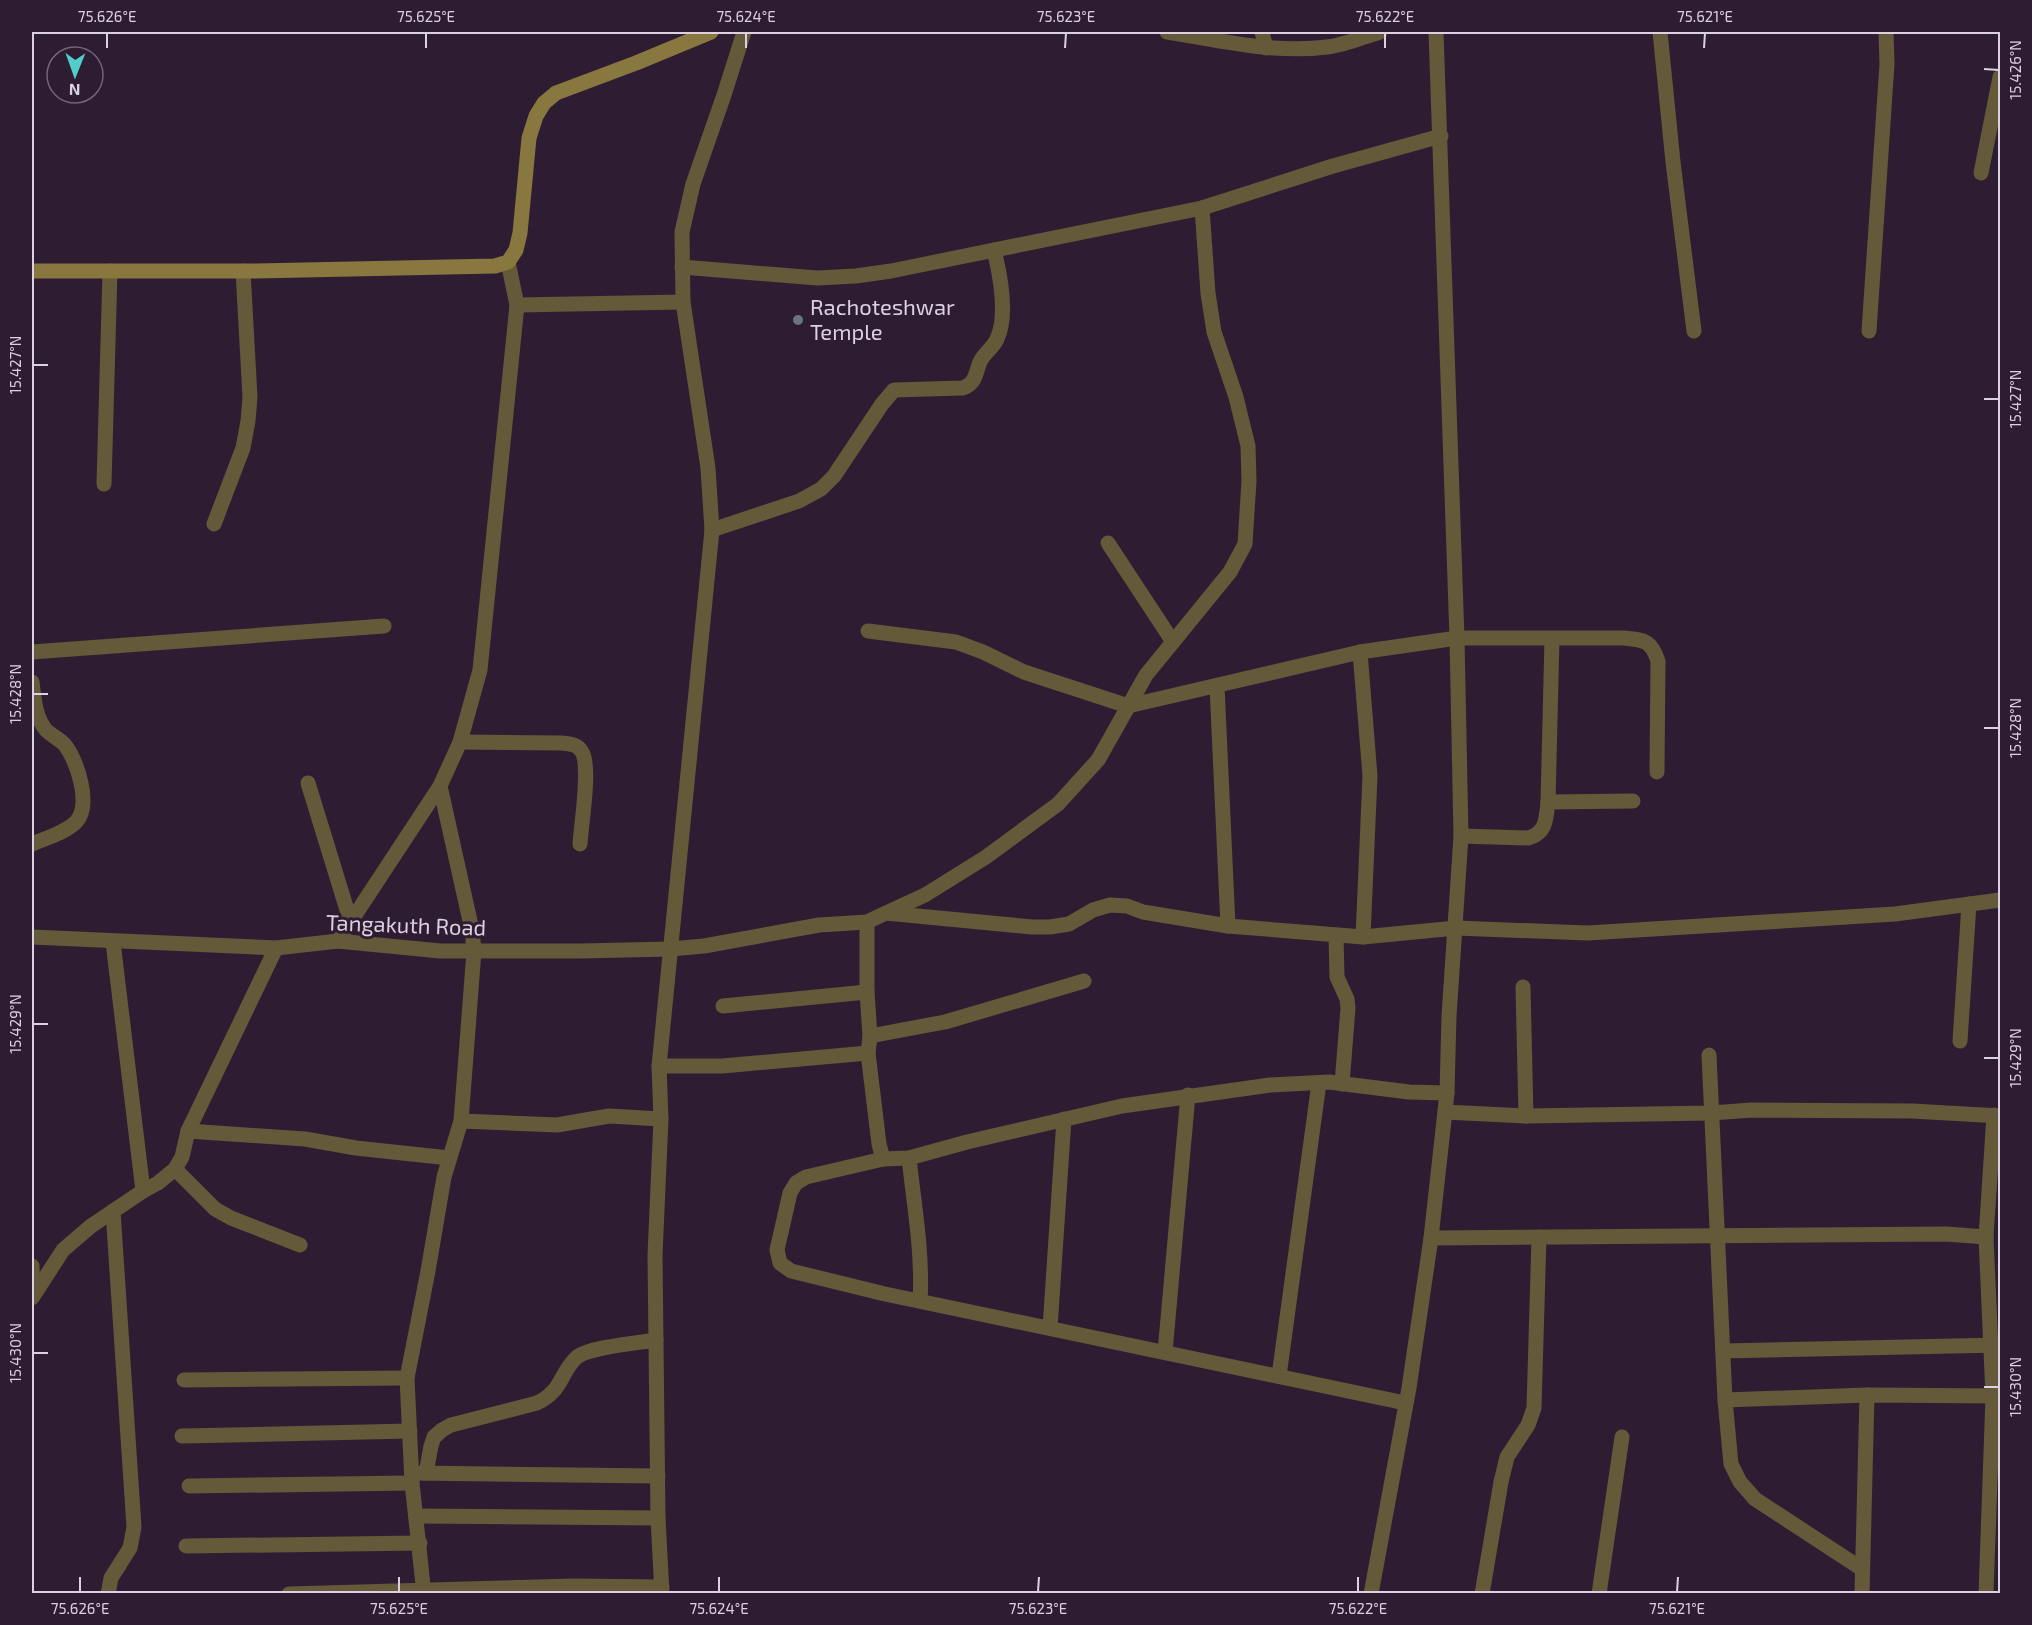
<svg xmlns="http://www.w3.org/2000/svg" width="2032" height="1625" font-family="'Exo 2',sans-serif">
	<rect width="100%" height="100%" fill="#2e1d32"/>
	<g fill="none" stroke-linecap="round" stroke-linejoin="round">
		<g stroke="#645938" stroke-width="15">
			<path d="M1262,32l4,16"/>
			<path d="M1436,32l21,606h167c20,2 27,2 34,23l-1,111"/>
			<path d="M1660,32l13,130 21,169"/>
			<path d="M1981,173l19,-96"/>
			<path d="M682,267l135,11 39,-2 35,-5 311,-63 131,-42 108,-30"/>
			<path d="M517,305l166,-3"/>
			<path d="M1869,331l18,-267 -1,-32"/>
			<path d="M104,484l6,-213"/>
			<path d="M214,524l29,-76 5,-27 2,-24 -7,-126"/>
			<path d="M712,530l87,-29 22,-12 13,-13 48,-72 12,-14 69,-2c13,-5 12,-14 17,-26 4,-9 13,-14 17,-23 11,-23 3,-65 -3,-89"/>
			<path d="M1108,543l65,99"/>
			<path d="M868,631l88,11 27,10 41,20 104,34 232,-54 97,-14 4,198 -12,180 -2,77 -16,145 -22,150 -38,206"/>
			<path d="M32,652l352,-26"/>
			<path d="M1360,652l10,124 -7,161"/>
			<path d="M32,682c2,16 3,35 14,48 5,5 13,9 18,14 13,15 28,61 12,78 -11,11 -30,16 -44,22"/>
			<path d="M1217,686l11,240"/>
			<path d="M460,742l101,1c9,1 17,1 21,9 9,15 -1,73 -2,92"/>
			<path d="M308,783l43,140"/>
			<path d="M1548,802l4,-163"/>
			<path d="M1461,836l68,2c18,-6 17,-20 19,-36l85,-1"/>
			<path d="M886,913l146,14h18l19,-3 24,-14 17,-5 17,1 16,6 85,14 135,11 93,-9 132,5 307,-19 105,-14"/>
			<path d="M867,922v70l3,44 -2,17 11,91 4,15"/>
			<path d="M1336,935l1,42 10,22 1,9 -6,76"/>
			<path d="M338,941l102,-155 20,-44 20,-72 37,-365 -9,-43"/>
			<path d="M113,942l30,249"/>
			<path d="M670,949l34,-3 115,-21 48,-3 19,-9 39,-18 61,-38 72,-53 40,-44 48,-85 84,-103 15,-28 4,-63 -1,-35 -12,-49 -22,-65 -6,-39 -6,-85"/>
			<path d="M1523,987l3,129"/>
			<path d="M723,1006l144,-14"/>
			<path d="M870,1036l75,-14 139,-41"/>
			<path d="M1960,1041l9,-137"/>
			<path d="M1709,1055l16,345 6,64 9,18 15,17 107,70"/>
			<path d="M659,1066h63l146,-13"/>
			<path d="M1445,1112l81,4 185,-3 41,-3 160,1 88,5"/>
			<path d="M461,1121l96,4 52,-9 52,3"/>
			<path d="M188,1131l117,8 51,9 93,10"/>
			<path d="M909,1158c5,47 14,96 11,143"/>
			<path d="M175,1169l40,40 16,9 69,27"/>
			<path d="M1431,1238l515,-4 40,3"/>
			<path d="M32,1266l1,29"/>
			<path d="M32,1298l31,-48 28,-24 52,-35 15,-8 17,-14 7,-12 6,-26 88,-183"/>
			<path d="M1050,1328l14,-209"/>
			<path d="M1723,1351l277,-6"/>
			<path d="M1165,1352l23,-257"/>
			<path d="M1279,1376l40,-293"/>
			<path d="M184,1380l223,-2"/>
			<path d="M1725,1400l142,-5 133,1"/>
			<path d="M1405,1403l-520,-109 -94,-23 -11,-8 -3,-13 13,-57 6,-10 10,-6 77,-18 26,-1 58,-16 155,-36 148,-21 59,-3 80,10 38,1"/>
			<path d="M182,1436l228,-5"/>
			<path d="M415,1473l243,3"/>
			<path d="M426,1473l5,-27 3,-9 8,-7 9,-5 86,-22c26,-12 23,-31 40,-46 13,-10 61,-14 79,-17"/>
			<path d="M189,1486l223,-3"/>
			<path d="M416,1516l242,2"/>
			<path d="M186,1546l234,-3"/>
			<path d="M108,1594l3,-16 19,-30 4,-21 -21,-316"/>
			<path d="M289,1594l285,-8 88,1"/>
			<path d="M424,1594l-12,-111 -5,-105 21,-107 16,-94 17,-56 13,-170 -2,-21 -32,-144"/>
			<path d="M1482,1594l19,-112 6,-25 21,-32 6,-17 5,-171"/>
			<path d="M1599,1594l23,-157"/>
			<path d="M1862,1594l5,-199"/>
			<path d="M1986,1594l7,-198 -7,-159 8,-122"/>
		</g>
		<g stroke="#645938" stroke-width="15">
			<path d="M1167,32c52,8 106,22 160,15 18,-2 36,-10 53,-15"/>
			<path d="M32,937l244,11 62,-7 102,10h141l89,-2"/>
			<path d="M662,1594l-4,-76 -3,-263 6,-136 -2,-53 53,-536 -4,-62 -25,-166 -1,-70 11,-48 31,-89 20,-63"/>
		</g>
		<path stroke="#88773f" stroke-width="15" d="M32,271h224l239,-5 13,-4 8,-12 4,-17 9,-95 7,-22 8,-13 12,-10 80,-30 75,-31"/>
	</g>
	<path fill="none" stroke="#dcd1e0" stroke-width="2" d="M107,48v-15M426,48v-15M746,48v-15M1065,48l1,-15M1385,48v-15M1704,48l1,-15M1984,69l15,1M33,365h15M1984,399h15M33,694h15M1984,728h15M33,1024h15M1984,1058h15M33,1353h15M1984,1387h15M80,1592v-15M399,1592v-15M719,1592v-15M1038,1592l1,-15M1358,1592v-15M1677,1592l1,-15"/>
	<circle fill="#6b7280" stroke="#2e1d32" stroke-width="2" cx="798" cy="320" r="6"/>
	<g text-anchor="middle" stroke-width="6" stroke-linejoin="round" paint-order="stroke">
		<g font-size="22" fill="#dcd1e0" stroke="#2e1d32" text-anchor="start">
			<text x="810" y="315">Rachoteshwar<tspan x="810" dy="25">Temple</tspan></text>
		</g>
		<g font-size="22" fill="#dcd1e0" stroke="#2e1d32">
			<text transform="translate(406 925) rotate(2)" y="8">Tangakuth Road</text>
		</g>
	</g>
	<rect width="2032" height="1625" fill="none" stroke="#2e1d32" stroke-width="66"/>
	<g transform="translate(75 75) rotate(181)"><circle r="28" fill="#2e1d32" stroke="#746578" stroke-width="1.5"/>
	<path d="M0-4.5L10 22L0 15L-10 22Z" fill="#53cdc9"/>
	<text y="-9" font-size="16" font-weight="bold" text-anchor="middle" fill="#dcd1e0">N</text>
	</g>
	<rect x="33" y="33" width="1966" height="1559" fill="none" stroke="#dcd1e0" stroke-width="2"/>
	<g font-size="15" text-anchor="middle" fill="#dcd1e0">
		<text x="107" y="22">75.626°E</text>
		<text x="426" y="22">75.625°E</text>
		<text x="746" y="22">75.624°E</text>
		<text x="1066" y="22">75.623°E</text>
		<text x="1385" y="22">75.622°E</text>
		<text x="1705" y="22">75.621°E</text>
		<text transform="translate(2016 70) rotate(-90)" y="5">15.426°N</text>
		<text transform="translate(16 365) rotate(-90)" y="5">15.427°N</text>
		<text transform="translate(2016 399) rotate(-90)" y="5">15.427°N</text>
		<text transform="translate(16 694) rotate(-90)" y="5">15.428°N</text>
		<text transform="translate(2016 728) rotate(-90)" y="5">15.428°N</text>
		<text transform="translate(16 1024) rotate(-90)" y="5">15.429°N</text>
		<text transform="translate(2016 1058) rotate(-90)" y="5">15.429°N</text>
		<text transform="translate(16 1353) rotate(-90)" y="5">15.430°N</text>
		<text transform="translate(2016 1387) rotate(-90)" y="5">15.430°N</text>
		<text x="80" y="1614">75.626°E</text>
		<text x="399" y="1614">75.625°E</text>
		<text x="719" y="1614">75.624°E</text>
		<text x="1038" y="1614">75.623°E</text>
		<text x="1358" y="1614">75.622°E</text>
		<text x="1677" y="1614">75.621°E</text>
	</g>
</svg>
